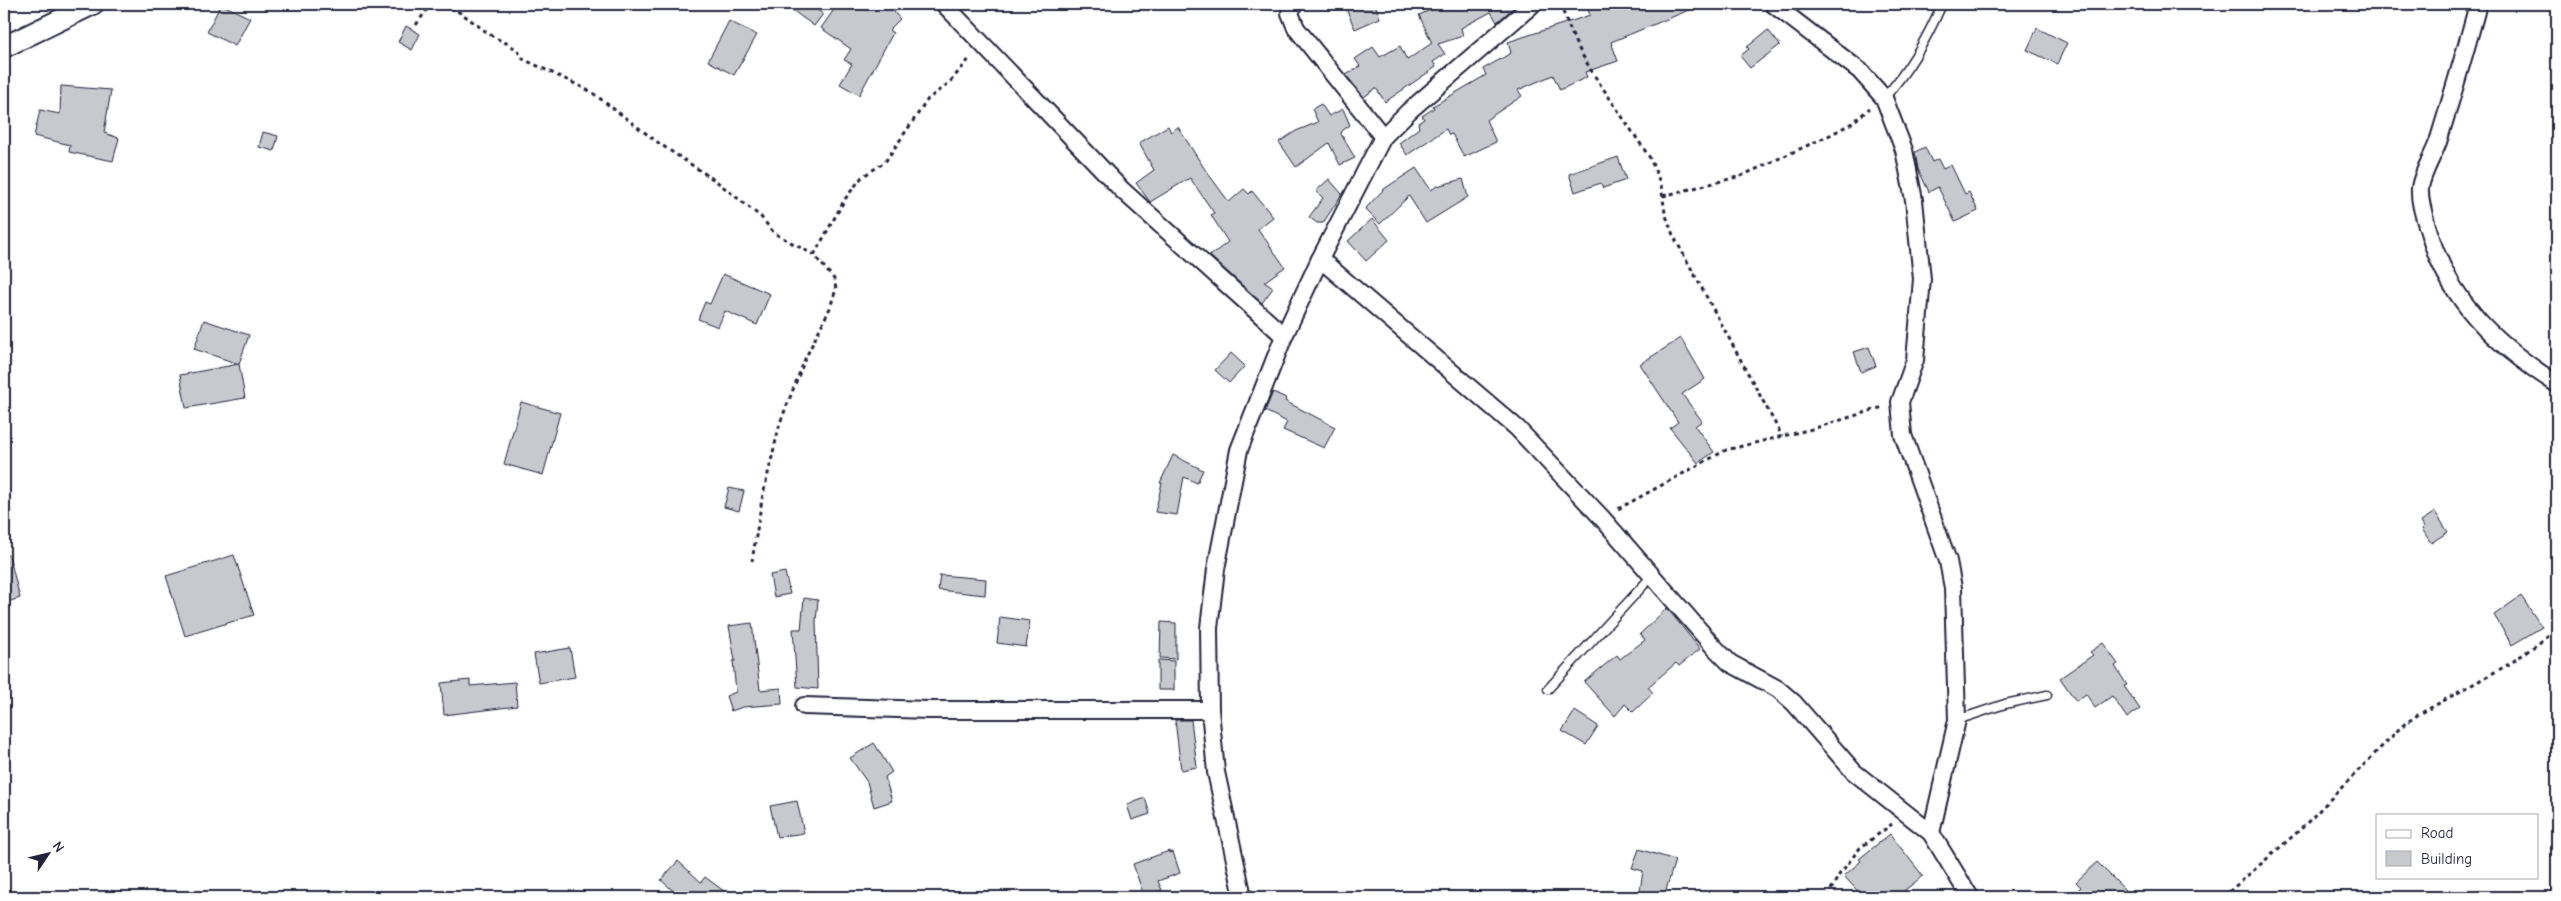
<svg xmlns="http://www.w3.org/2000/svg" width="2561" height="901" font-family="'Comic Neue',sans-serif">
	<rect width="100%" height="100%" fill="#fff"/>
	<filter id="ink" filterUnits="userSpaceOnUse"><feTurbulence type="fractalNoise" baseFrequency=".02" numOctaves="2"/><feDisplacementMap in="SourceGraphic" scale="10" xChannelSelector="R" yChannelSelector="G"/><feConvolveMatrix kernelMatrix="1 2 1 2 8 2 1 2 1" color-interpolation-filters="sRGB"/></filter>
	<g filter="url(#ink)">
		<g fill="#c8c8cf" stroke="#22223b">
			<path d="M221,4l29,14 -15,28 -28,-14z"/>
			<path d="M784,4h25l14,10 -9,12z"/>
			<path d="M838,4h66l-10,8 6,7 -11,11 4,3 -34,62 -19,-11 12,-20 -8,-4 7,-11 -30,-21z"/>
			<path d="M1344,4h31l5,14 -25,11z"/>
			<path d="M1444,4h74l-21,18 -6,-10 -30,16 2,8 -25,8 7,10 -12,8 3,5 -51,35 -9,-14 -12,9 -18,-22 14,-9 -5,-7 18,-12 7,10 20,-11 7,14 25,-17 -13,-28z"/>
			<path d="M1586,4h118l-93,38 7,19 -33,11 2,5 -27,13 -7,-15 -35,15 4,6 -36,24 10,22 -32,15 -12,-23 -3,1 -3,-6 -39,26 -8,-12 20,-15 -1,-5 6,-4 -2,-3 12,-8 -1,-2 53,-31 -3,-6 28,-16 -3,-11 82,-27z"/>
			<path d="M729,21l28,14 -23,40 -26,-14z"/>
			<path d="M406,26l14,8 -8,16 -14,-8z"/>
			<path d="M2037,28l30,15 -10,21 -30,-14z"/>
			<path d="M1768,30l12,15 -30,23 -10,-12 9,-7 -2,-2z"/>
			<path d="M61,86l50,4 -7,43 15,5 -6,23 -44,-9 1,-7 -36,-9 6,-26 20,4z"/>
			<path d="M1321,104l8,12 14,-7 7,16 -8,6 -1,3 14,24 -15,7 -11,-22 -33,24 -17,-25 17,-11 22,-9 -6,-13z"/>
			<path d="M1168,126l3,6 7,-5 26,41 25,34 15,-13 5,5 3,-3 21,26 -15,12 27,38 -21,15 9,6 -11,15 -52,-47 18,-14 -17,-27 3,-2 -24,-35 -40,24 -14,-19 18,-13 -15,-27z"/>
			<path d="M263,132l15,4 -4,15 -15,-4z"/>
			<path d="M1925,147l7,15 6,-3 5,10 8,-4 14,29 4,-2 9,19 -23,11 -17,-35 -9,5 -11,-23 -3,-17z"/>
			<path d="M1618,157l8,23 -23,8 -2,-5 -26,9 -6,-18z"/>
			<path d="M1416,168l15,22 6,-4 26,-7 5,18 -42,26 -17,-27 -29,28 -15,-15 19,-20z"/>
			<path d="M1329,179l13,15 -19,29h-6l-8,-6 14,-19 -7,-7z"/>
			<path d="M1372,219l17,21 -23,21 -18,-20z"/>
			<path d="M723,274l47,20 -13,31 -32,-14 -7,16 -20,-8 7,-17 5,2z"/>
			<path d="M204,320l45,15 -10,29 -45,-15z"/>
			<path d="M1681,338l24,41 -23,15 20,27 -7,5 19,26 -16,11 -28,-35 8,-6 -38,-58z"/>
			<path d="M1869,347l7,19 -15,6 -7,-20z"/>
			<path d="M1231,353l14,13 -16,17 -14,-13z"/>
			<path d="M239,364l6,34 -59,10 -6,-33z"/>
			<path d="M1273,392l13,6 -1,3 50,26 -11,21 -41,-18 4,-8 -22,-11z"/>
			<path d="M521,402l39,11 -17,62 -39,-11z"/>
			<path d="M1173,455l30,15 -6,13 -13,-6 -7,38 -22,-3 7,-29h-2z"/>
			<path d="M729,488l15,3 -5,20 -15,-4z"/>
			<path d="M2435,512l13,20 -17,11 -9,-14 2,-2 -3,-6z"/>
			<path d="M9,555l11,43 -16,5v-47z"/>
			<path d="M234,555l20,60 -69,21 -19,-60z"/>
			<path d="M785,572l5,22 -16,3 -4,-22z"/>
			<path d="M940,575l46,4 -1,16 -47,-5z"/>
			<path d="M2521,596l21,31 -30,18 -18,-30z"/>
			<path d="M804,598l14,2 -2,21 2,68 -21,-2 -4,-58h8z"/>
			<path d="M1667,608l33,41 -21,17 -3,-3 -28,24 5,6 -20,19 -8,-8 -10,12 -31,-34 33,-27 3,4 25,-19 -5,-6z"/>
			<path d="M1000,617l30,4 -4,26 -29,-4z"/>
			<path d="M1161,622l15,1v36l-16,-1z"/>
			<path d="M752,623l8,67 21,-2 1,16 -39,3 -12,4 -5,-15 10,-4 -3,-31h2l-6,-35z"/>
			<path d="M2103,643l15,21 -3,2 12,19 -3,1 16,23 -13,9 -15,-22 -17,12 -9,-14 -10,7 -16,-23 33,-23 -3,-3z"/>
			<path d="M570,648l5,29 -36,6 -5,-29z"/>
			<path d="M1158,660l16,1v29h-16z"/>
			<path d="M470,680v6l45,-4 2,24 -73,9 -3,-32z"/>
			<path d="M1575,711l23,15 -12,19 -24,-14z"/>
			<path d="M1175,720h16l6,47 -16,3z"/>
			<path d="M874,743l18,29 -7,5 7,24 -18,6 -7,-25 -17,-24z"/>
			<path d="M1145,798l5,16 -18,6 -5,-15z"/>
			<path d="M797,801l7,32 -27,4 -7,-31z"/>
			<path d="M1890,834l33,42 -27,21h-33l-19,-21 17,-15 -2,-2z"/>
			<path d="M1639,849l36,11 -11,37h-25l4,-26 -11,-3z"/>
			<path d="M1169,851v2l4,-1 7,21 -22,8 4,9 -18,6 -11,-32z"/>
			<path d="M678,861l23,21 4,-5 27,20h-52l-19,-17z"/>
			<path d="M2097,862l35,35h-62l11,-10 -5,-5z"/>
		</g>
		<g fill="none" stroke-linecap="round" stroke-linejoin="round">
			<defs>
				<g id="service">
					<path d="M1884,98c26,-29 43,-59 58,-94"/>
					<path d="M1548,689l104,-113"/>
					<path d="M1957,720l48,-16 42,-9"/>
				</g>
				<g id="minor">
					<path d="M944,4l178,186 162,146"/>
					<path d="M1294,4l-4,9 6,15 87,109"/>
					<path d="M1773,4l87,67 24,27 20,52 10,50 8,79 -7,81 -15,42 3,33 45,126 5,27 4,132 -26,113"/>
					<path d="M2478,4c-12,46 -26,92 -40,138 -5,14 -16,31 -18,46 -1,13 4,28 8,41 20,72 68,116 129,155"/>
					<path d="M1320,259l197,169 85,90 112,129 16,16 48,26 16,14 60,69 77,61 39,64"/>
					<path d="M804,706l125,4h281"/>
					<path d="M1243,897l-27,-125 -6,-62 -1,-82 7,-59 23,-119 45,-114 36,-77 63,-122 26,-26 124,-107"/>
				</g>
				<path id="tertiary" d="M4,47l89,-43"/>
			</defs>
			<use href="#service" stroke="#22223b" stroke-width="11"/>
			<use href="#minor" stroke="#22223b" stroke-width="20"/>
			<use href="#tertiary" stroke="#22223b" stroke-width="24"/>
			<g stroke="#22223b" stroke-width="3" stroke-dasharray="4 4" stroke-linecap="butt">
				<path d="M443,4c21,9 28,17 46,30 13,9 26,9 34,25l67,32 70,53 56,37 45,36 13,16 40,22 20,24 2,10 -6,19 -25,51 -25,64 -18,76 -10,62"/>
				<path d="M1560,4l15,38 17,30 58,86 11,27 4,28 8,22 109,201"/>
				<path d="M416,25l15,-21"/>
				<path d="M1663,196l78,-20 89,-41 22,-12 18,-15"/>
				<path d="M814,255l31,-56 17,-22 23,-15 43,-63 21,-16 22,-26"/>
				<path d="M1618,509l108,-59 86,-21 71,-22"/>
				<path d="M1827,897l12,-22 21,-27 32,-24"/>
				<path d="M2223,897l78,-68 101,-103 14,-10 95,-53 46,-33"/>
			</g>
			<use href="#service" stroke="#fff" stroke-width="8"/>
			<use href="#minor" stroke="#fff" stroke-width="16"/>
			<use href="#tertiary" stroke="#fff" stroke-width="20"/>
		</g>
	</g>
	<rect width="2561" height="901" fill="none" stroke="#fff" stroke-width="20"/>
	<rect x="10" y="10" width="2541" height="881" fill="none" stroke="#22223b" stroke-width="2" filter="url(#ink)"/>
	<rect x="2376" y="814" width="162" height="65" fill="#ffffff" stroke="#a7a7b1"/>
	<rect x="2386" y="830" width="25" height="8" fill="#ffffff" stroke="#a7a7b1"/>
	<text x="2421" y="838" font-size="15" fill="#22223b">Road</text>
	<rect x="2386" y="851" width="25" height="15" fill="#c8c8cf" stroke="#a7a7b1"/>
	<text x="2421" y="864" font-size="15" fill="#22223b">Building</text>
	<g transform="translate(48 854) rotate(55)" stroke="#ffffff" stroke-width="4" paint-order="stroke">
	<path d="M0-4L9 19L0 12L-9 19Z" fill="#22223b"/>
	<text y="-8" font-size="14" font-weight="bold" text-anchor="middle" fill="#22223b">N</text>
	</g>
</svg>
